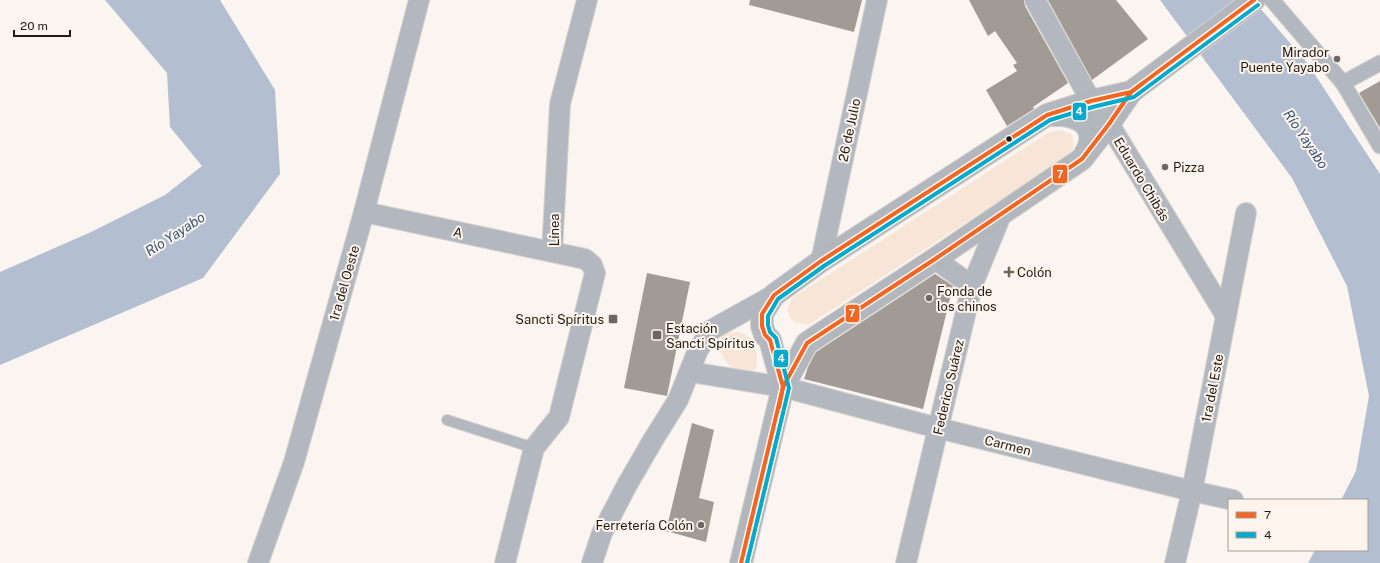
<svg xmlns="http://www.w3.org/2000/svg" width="1380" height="563" font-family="'Public Sans',sans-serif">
	<rect width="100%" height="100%" fill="#faf5f0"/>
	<g fill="#f7e6d7">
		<path d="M1059,130l13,4 2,13 -4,8 -260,169c-14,0 -18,-1 -23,-14l5,-12 256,-165z"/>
		<path d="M740,332l11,6 6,16v14l-7,6c-4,-1 -9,-1 -12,-2 -12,-7 -30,-31 -10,-39 3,-1 9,-1 12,-1z"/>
	</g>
	<g fill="#b3bed0">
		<path d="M105,0h115l55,90 5,84 -77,104 -203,87v-93l91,-40 74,-37 37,-29 -32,-39 -3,-54z"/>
		<path d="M1160,0h93l55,64 72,110v389h-72l7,-13h52v-50h-26l15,-29 13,-75 -22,-110 -55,-108z"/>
	</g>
	<g fill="#a29b95">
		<path d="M750,0h112l-8,32 -105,-27z"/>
		<path d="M969,0h55l1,6 43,77 -35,24 1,2 -27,17 -21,-36 31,-19 -4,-6 4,-2 -22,-32 -7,5z"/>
		<path d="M1048,0h68l32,39 -56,41z"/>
		<path d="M1380,81v47l-21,-35z"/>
		<path d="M647,273l43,9 -23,114 -43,-8z"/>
		<path d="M935,274l18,12 -30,123 -119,-30 4,-12 8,-15z"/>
		<path d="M692,423l22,7 -15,68 15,4 -8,40 -40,-11z"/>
	</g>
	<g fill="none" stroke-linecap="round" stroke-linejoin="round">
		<defs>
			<path id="service" d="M447,420l87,28"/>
			<g id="pedestrian">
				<path d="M1272,0l71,83 37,63"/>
				<path d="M1343,83l37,-20"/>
			</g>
			<g id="minor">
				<path d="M1035,0l56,101 18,23 117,192"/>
				<path d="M364,212l221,47 7,6 3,8 -36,144 -25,31 -29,115"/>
				<path d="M552,252l8,-148 27,-104"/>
				<path d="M935,259l37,27"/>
				<path d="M821,261l56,-261"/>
				<path d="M690,372l93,15 155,41 254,63 41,9"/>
				<path d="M258,563l36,-101 70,-250 55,-212"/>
				<path d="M592,563l10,-30 25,-48 26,-45 25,-40 20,-50 13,-20 63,-35"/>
				<path d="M906,563l66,-277 29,-71"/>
				<path d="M1175,563l17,-72 54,-278"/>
			</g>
			<g id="secondary">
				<path d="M1053,115c26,-1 48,12 32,39"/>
				<path d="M783,387l-13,-47 -5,-5 -3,-9v-12l12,-19 47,-34 226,-146 44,-14 40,-9"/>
				<path d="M741,563l42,-176 24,-44 128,-84 147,-100 27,-35 22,-32 123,-92"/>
			</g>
		</defs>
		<use href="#service" stroke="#d7d2ce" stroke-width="12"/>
		<use href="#pedestrian" stroke="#d7d2ce" stroke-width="17"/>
		<use href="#minor" stroke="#d7d2ce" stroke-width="22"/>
		<use href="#secondary" stroke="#d7d2ce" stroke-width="24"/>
		<use href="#service" stroke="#b3b7bf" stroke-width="10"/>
		<use href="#pedestrian" stroke="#b3b7bf" stroke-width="15"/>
		<use href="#minor" stroke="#b3b7bf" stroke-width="20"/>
		<use href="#secondary" stroke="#b2b6bd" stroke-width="22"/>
		<defs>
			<g id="bus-1">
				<path d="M779,407l4,-20 24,-44 128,-84 147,-100 27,-35 22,-32 12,-9"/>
				<path d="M741,563l42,-176 -13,-47 -5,-5 -3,-9v-12l12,-19 47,-34 226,-146 44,-14 40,-9 123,-92"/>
			</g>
			<path id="bus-2" d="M747,563l42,-175 -13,-50 -6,-6 -2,-7v-9l10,-17 46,-33 226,-146 43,-13 41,-10 124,-92"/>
		</defs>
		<use href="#bus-1" stroke="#fdf5ed" stroke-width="7"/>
		<use href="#bus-2" stroke="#fdf5ed" stroke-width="7"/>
		<use href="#bus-1" stroke="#f26522" stroke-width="4"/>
		<use href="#bus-2" stroke="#00a9ce" stroke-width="4"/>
	</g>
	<g fill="#6e6761" stroke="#fdf5ed" stroke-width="1.5">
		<circle cx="1337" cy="59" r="4"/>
		<circle cx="1165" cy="167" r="4"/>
		<path d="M1007 266h4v4h4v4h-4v4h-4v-4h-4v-4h4z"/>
		<circle cx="929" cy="298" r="4"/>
		<rect x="608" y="314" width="10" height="10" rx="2"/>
		<rect x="652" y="330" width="10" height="10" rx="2"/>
		<circle cx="701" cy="525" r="4"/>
	</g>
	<circle fill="#221b14" stroke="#fdf5ed" stroke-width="1.5" cx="1009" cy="139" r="3.5"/>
	<g text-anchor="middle" stroke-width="4" stroke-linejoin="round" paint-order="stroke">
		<g font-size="13" fill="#221b14" stroke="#fdf5ed" text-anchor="start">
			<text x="1329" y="57" text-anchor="end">Mirador<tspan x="1329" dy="15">Puente Yayabo</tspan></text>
			<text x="1173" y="172">Pizza</text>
			<text x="1017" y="277">Colón</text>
			<text x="937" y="296">Fonda de<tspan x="937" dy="15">los chinos</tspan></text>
			<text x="604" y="324" text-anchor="end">Sancti Spíritus</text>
			<text x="666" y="333">Estación<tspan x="666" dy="15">Sancti Spíritus</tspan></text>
			<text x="693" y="530" text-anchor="end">Ferretería Colón</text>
		</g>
		<g font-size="13" fill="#221b14" stroke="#fdf5ed">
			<text transform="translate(849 130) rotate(-78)" y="5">26 de Julio</text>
			<text transform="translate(1142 179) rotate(59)" y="5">Eduardo Chibás</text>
			<text transform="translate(554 230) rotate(-90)" y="5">Línea</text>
			<text transform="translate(458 232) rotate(12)" y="5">A</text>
			<text transform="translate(344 283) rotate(-74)" y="5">1ra del Oeste</text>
			<text transform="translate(948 387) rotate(-77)" y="5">Federico Suárez</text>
			<text transform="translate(1212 388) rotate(-79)" y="5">1ra del Este</text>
			<text transform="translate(1008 445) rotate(14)" y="5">Carmen</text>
		</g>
		<g font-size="14" font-style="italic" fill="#37537c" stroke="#fdf5ed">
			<text transform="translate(1306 139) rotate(56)" y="5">Río Yayabo</text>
			<text transform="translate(175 234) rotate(-33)" y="5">Río Yayabo</text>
		</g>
	</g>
	<g stroke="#fdf5ed" stroke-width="1.5">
		<rect x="1072" y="102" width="15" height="19" rx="4" fill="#00a9ce"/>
		<rect x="1052" y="164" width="16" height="20" rx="4" fill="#f26522"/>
		<rect x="845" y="304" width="15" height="19" rx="4" fill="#f26522"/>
		<rect x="773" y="349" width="16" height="19" rx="4" fill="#00a9ce"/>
	</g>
	<g font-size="11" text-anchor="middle" font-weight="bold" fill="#fff">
		<text x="1079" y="115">4</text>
		<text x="1060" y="178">7</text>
		<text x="852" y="317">7</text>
		<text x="781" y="362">4</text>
	</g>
	<rect x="1228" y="499" width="140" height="52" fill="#fdf5ed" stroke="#a59e96"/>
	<rect x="1236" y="512" width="20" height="6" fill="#f26522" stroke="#a59e96"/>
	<text x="1264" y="519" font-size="12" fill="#221b14">7</text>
	<rect x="1236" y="532" width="20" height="6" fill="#00a9ce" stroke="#a59e96"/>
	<text x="1264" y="539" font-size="12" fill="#221b14">4</text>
	<path d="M14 30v6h56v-6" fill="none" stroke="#221b14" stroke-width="2"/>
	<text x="20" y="30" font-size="12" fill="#221b14" stroke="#fdf5ed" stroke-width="3" paint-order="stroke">20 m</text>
</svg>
